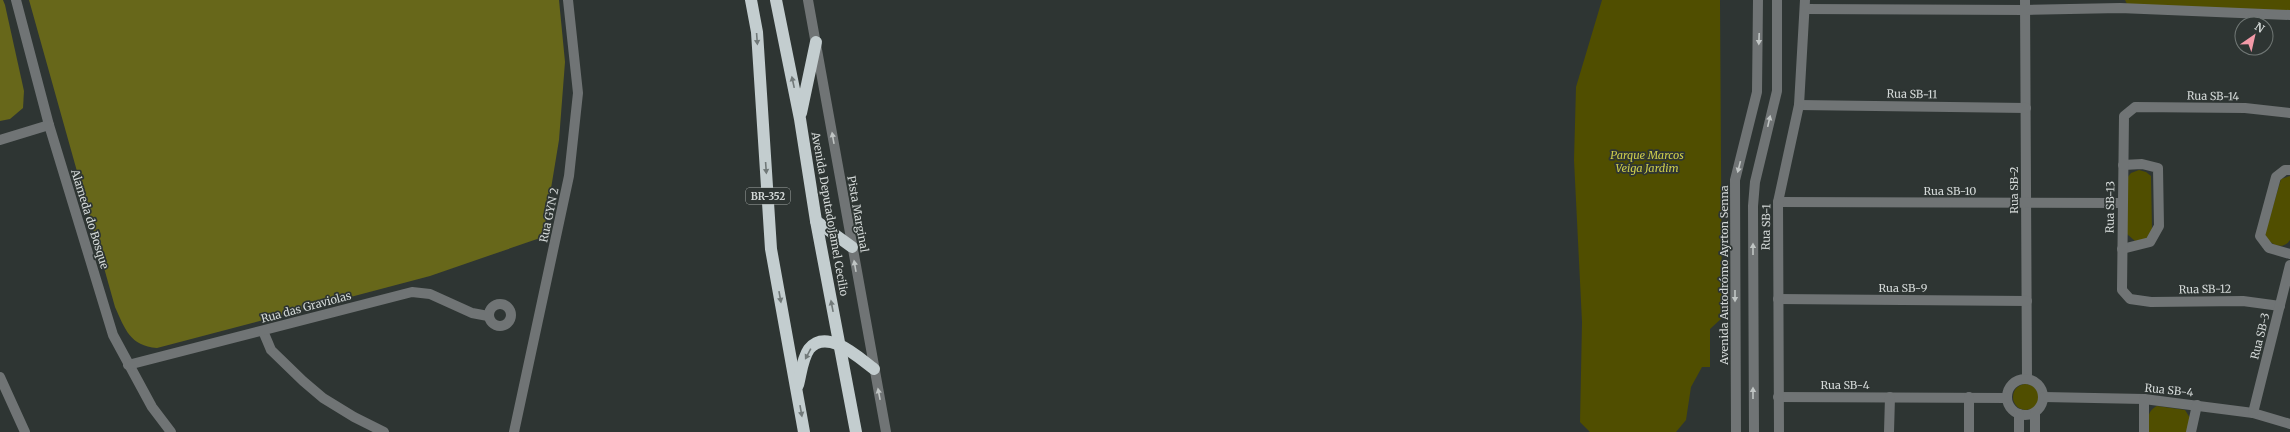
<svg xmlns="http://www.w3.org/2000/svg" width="2290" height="432" font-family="Merriweather,serif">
	<rect width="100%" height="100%" fill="#2e3533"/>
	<g fill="#504e00">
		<path d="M1602,0h118l2,318 -12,11v38h-8l-11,20 -5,33 -10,12h-86l-10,-10 2,-100 -8,-162 2,-73z"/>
		<path d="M2125,0h165v12l-163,-8z"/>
		<path d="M2139,170l7,2 5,4 1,54 -6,9 -11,2 -8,-7v-56l4,-5z"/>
		<path d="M2290,176v64c-7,11 -21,5 -25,-6l16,-55z"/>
		<circle cx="2026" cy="397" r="13"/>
		<path d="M2157,406l28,4 5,8 -3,14h-40c1,-10 -1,-21 10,-26z"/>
	</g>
	<g fill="#67671a">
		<path d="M0,0h3l2,5 19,86 -1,17 -13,11 -10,2z"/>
		<path d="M29,0h530l6,62 -6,78 -16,97 -113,39 -273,72c-27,-2 -32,-19 -42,-41z"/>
	</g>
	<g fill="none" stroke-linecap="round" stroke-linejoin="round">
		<g stroke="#707475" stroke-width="10">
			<path d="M16,0l33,125 64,210 39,72 19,25"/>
			<path d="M808,0l78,432"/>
			<path d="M2025,0l2,379"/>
			<path d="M1805,9l220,1 95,-2 170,7"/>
			<path d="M1799,105l227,3"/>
			<path d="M0,140l49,-15"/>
			<path d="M2290,170h-5l-9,7 -16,59 9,12 21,6"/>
			<path d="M1778,202l344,1"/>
			<path d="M2122,249l28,-7 9,-16 -1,-58 -16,-4 -19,1"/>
			<path d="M1778,299l249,2"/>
			<circle cx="500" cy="315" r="11"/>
			<path d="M2280,306l-37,-5 -92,1 -21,-3 -8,-9 2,-174 11,-9 110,1 45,5"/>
			<path d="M263,331l8,19 32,31 20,17 31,19 30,15"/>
			<path d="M128,365l284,-73 18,2 42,19 16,3"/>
			<path d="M0,377l25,55"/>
			<circle cx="2025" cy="397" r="18"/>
			<path d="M1778,397l229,1"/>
			<path d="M1969,397v35"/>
			<path d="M2044,397l100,2 109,14 37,11"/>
			<path d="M2253,413l37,-148"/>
			<path d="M2019,414v18"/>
			<path d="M514,432l55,-256 9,-83 -10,-93"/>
			<path d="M1736,432l-1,-252 22,-88 1,-92"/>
			<path d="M1754,432l-1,-226 2,-24 22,-91v-91"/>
			<path d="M1779,432l-1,-230 21,-97 6,-105"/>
			<path d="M1889,432l1,-35"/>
			<path d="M2035,432v-19"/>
			<path d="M2144,432v-33"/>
			<path d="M2191,432l6,-27"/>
		</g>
		<g stroke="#c3cdcf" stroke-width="12">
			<path d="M751,0l6,32 14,217 33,183"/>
			<path d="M776,0l24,119 16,102 40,211"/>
			<path d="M801,113l15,-71"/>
			<path d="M816,221l36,26"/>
			<path d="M798,385c3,-11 4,-26 11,-36 18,-22 50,9 65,20"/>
		</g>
	</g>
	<defs><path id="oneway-solid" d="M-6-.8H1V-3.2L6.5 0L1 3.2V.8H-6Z"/></defs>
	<g fill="#717979">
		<use href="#oneway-solid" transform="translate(757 39) rotate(86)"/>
		<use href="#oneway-solid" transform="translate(793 82) rotate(-102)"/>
		<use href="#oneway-solid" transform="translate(766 168) rotate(86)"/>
		<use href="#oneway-solid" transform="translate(780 297) rotate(80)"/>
		<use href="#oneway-solid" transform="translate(832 306) rotate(-101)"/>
		<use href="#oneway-solid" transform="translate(808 354) rotate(118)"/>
		<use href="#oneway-solid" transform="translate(801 411) rotate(80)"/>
	</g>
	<g fill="#c0c5c4">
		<use href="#oneway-solid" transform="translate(1759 39) rotate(92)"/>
		<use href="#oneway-solid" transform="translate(1769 121) rotate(-77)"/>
		<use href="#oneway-solid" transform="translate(833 138) rotate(-100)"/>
		<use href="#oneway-solid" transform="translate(1739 167) rotate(104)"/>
		<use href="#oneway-solid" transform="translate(1753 249) rotate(-90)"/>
		<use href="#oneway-solid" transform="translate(855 266) rotate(-100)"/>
		<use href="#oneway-solid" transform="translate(1735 296) rotate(90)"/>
		<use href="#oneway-solid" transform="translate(1753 393) rotate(-90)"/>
		<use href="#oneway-solid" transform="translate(879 394) rotate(-101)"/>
	</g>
	<g text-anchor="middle" stroke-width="3.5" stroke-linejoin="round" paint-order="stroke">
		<rect fill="#2e3533" stroke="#a2a8a6" stroke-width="1" x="746" y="188" width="44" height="16" rx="3"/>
		<g font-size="10" font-weight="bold" fill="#d4d9d8">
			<text x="768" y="200">BR-352</text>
		</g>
		<g font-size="11" fill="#d4d9d8" stroke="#2e3533">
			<text transform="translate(1912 94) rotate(1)" y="4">Rua SB-11</text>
			<text transform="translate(2213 96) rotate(1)" y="4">Rua SB-14</text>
			<text transform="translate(2014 190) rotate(-90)" y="4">Rua SB-2</text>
			<text x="1950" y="195">Rua SB-10</text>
			<text transform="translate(2110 207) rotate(-89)" y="4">Rua SB-13</text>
			<text transform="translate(830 214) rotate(80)" y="4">Avenida Deputado Jamel Cecilio</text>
			<text transform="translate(858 214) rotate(80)" y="4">Pista Marginal</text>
			<text transform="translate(549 215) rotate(-78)" y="4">Rua GYN 2</text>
			<text transform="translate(90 219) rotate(73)" y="4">Alameda do Bosque</text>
			<text transform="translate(1766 227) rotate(-89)" y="4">Rua SB-1</text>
			<text transform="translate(1724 275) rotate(-90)" y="4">Avenida Autodrómo Ayrton Senna</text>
			<text x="1903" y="292">Rua SB-9</text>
			<text transform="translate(2205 289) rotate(-1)" y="4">Rua SB-12</text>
			<text transform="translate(306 307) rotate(-15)" y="4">Rua das Graviolas</text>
			<text transform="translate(2260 336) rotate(-76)" y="4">Rua SB-3</text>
			<text x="1845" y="389">Rua SB-4</text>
			<text transform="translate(2169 390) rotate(6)" y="4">Rua SB-4</text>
		</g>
		<g font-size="11" font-style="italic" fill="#cecd4b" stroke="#2e3533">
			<text x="1647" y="159">Parque Marcos<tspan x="1647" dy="13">Veiga Jardim</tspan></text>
		</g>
	</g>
	<g transform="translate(2254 36) rotate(34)"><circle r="19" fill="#2e3533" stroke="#707775"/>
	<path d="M0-3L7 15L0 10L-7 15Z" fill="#f39aa8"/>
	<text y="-6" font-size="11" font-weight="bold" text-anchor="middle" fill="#d4d9d8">N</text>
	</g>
</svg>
